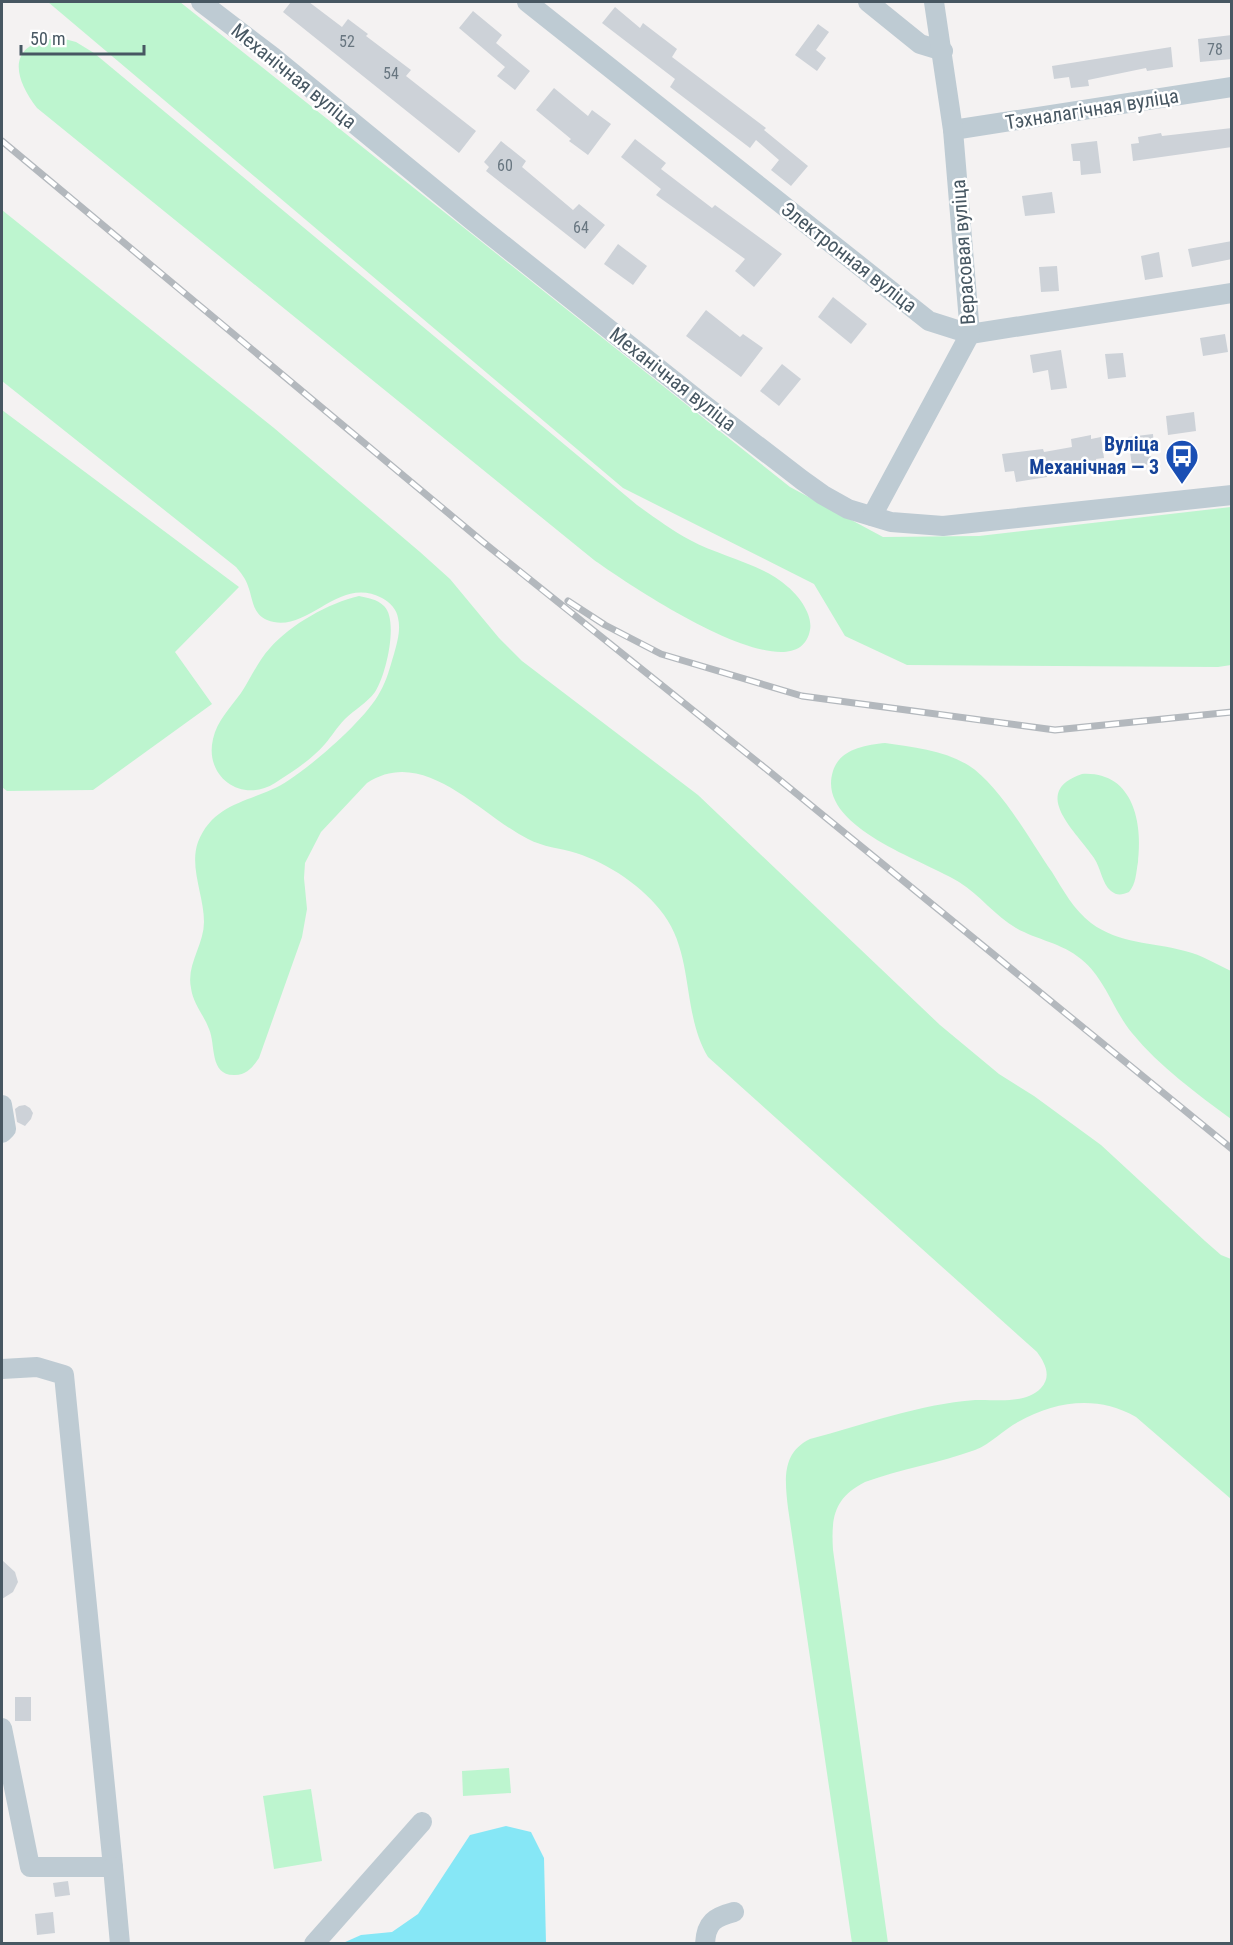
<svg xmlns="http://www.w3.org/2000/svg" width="1233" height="1945" font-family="'Roboto Condensed',sans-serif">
	<rect width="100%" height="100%" fill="#f4f2f2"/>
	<g fill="#bdf5cf">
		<path d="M48,2h132l610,485 93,50 96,-1 252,-29v158l-13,2 -311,-2 -62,-29 -31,-52 -191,-96z"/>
		<path d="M61,38l15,4 18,11 543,452c17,12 34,25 53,35 31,17 71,23 98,47 11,9 25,28 22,43 -13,71 -189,-51 -216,-70l-557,-452c-27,-35 -28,-67 24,-70z"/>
		<path d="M2,210l272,218 146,124 30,27 49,59 23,23 176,134 242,230 59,49 35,22 67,49 104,96 16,14 10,4v240l-95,-82c-39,-22 -80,-16 -118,5 -15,8 -27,22 -43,28 -36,13 -74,19 -110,32 -31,16 -34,35 -32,68l55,393h-36l-64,-435c-3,-27 -7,-55 22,-69 54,-14 109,-35 165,-39 20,-1 50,5 66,-12 11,-12 4,-25 -4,-36l-329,-295c-26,-43 -14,-101 -44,-142 -20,-28 -56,-52 -88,-62 -16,-5 -33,-6 -48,-14 -48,-24 -104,-94 -161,-56l-46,49 -16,31 -1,15 3,31 -5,28 -43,121c-6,9 -12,17 -24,17 -26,1 -19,-30 -26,-46 -5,-14 -16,-25 -18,-41 -5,-23 13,-43 13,-66 0,-26 -15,-55 -6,-80 17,-43 59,-40 91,-62 26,-17 77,-61 91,-88 7,-12 10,-25 14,-38 3,-11 7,-24 4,-36 -1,-8 -8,-16 -16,-20 -44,-24 -75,38 -115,22 -15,-7 -14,-21 -19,-34 -2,-7 -7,-13 -12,-19l-234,-186z"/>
		<path d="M2,410l237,177 -64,65 37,52 -119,86 -86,1 -5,-4z"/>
		<path d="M359,596c9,2 18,3 25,10 15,14 2,70 -9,86 -8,11 -21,18 -30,27 -8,8 -13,17 -20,25 -14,16 -33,28 -50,39 -33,21 -71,-6 -62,-44 4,-18 17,-31 28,-46 10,-15 17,-32 29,-45 21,-24 59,-45 89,-52z"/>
		<path d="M885,743c28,4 58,7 83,22 32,20 62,76 84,107 11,18 22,38 39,51 28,21 61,19 94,28 17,4 31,13 46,20v148c-35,-26 -71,-52 -99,-86 -19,-23 -27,-55 -51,-74 -19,-16 -44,-19 -65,-31 -21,-12 -36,-33 -57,-46 -35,-22 -144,-55 -126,-111 7,-22 32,-26 52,-28z"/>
		<path d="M1082,774c51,-3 61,48 56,88 -2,11 -2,22 -9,30 -7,3 -12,4 -18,-1 -9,-7 -10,-23 -17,-33 -16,-25 -66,-66 -12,-84z"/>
		<path d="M509,1768l2,25 -48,3 -1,-25z"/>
		<path d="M311,1789l11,72 -48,8 -11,-73z"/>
	</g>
	<path fill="#86e7f6" d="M506,1826l25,6 13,26 2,85h-203l18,-8 31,-3 26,-18 52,-79z"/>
	<g fill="#cdd2d8">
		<path d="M291,2h18l33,25 6,-8 20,15 -2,2 45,34 -5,6 70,55 -17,22 -176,-141z"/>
		<path d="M615,7l25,21 3,-5 34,26 -5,8 94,71 -2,2 44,36 -17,20 -20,-16 8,-10 -23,-20 -6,8 -80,-61 5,-8 -73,-56z"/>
		<path d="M473,11l29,24 -6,8 34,28 -15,19 -18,-14 8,-9 -46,-39z"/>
		<path d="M818,24l11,8 -13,18 10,8 -9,13 -22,-16z"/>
		<path d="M1232,35v24l-32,3 -2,-23z"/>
		<path d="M1171,47l2,20 -26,4 -1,-3 -58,12 1,6 -18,2 -2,-11 -15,2 -2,-13z"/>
		<path d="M554,88l34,28 4,-6 19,14 -23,31 -19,-14 2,-2 -35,-29z"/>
		<path d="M1232,128v19l-99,14 -2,-17 8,-1 -1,-6 23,-4 1,3z"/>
		<path d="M635,139l31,24 -5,6 51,39 3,-3 67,49 -28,33 -19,-16 10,-12 -89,-64 5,-6 -40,-32z"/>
		<path d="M501,141l25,20 -4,6 51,43 6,-6 26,21 -20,24 -99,-78 3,-4 -5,-5z"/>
		<path d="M1097,141l4,32 -20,2 -1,-14h-7l-2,-17z"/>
		<path d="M1052,192l3,21 -30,3 -3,-20z"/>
		<path d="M1232,241v18l-40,8 -4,-18z"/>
		<path d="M618,244l29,22 -14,19 -29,-21z"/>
		<path d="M1159,252l4,25 -18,3 -4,-24z"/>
		<path d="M1057,266l2,25 -18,1 -2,-25z"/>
		<path d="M833,297l34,27 -16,20 -33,-27z"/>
		<path d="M706,310l34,27 3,-3 20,14 -22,29 -55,-41z"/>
		<path d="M1225,334l3,18 -25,4 -3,-18z"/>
		<path d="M1061,350l6,38 -16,2 -3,-20 -15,3 -3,-18z"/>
		<path d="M1123,353l3,24 -18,2 -3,-25z"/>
		<path d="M782,364l19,15 -22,27 -19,-15z"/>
		<path d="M1194,412l2,19 -28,4 -2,-19z"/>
		<path d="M1153,434l1,14h-5l3,16 -20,2 -4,-29z"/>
		<path d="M1091,435v4l10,-2 3,21 -8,1 1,7 -20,4v-4l-30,6v5l-31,5 -2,-11 -9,1 -3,-18 41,-5 1,3 28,-5 -1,-8z"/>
		<path d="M25,1105l5,3 3,5 -2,6 -6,7 -8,-4 -2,-13 4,-3z"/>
		<path d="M2,1560l13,12 3,10 -5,10 -11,7z"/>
		<rect x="15" y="1697" width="16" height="24"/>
		<path d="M68,1881l2,14 -15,2 -2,-14z"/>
		<path d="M53,1912l2,21 -18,2 -2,-21z"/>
	</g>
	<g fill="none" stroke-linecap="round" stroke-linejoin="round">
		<g stroke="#becbd3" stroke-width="20">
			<path d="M201,2l72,55 200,164 225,179 104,80 21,15 25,14 43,13 52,4 289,-31"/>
			<path d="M527,2l402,319 41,13 262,-41"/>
			<path d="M868,2l52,42 23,7"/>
			<path d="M953,130l279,-43"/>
			<path d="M872,516l98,-182 -17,-204 -19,-128"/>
			<path d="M2,1105l4,24 -4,4"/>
			<path d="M2,1369l35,-2 27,8 49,492h-83l-28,-139"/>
			<path d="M113,1867l7,77"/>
			<path d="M314,1944l108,-122"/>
			<path d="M705,1944c1,-22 10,-27 29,-32"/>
		</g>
		<defs>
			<g id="rail">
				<path d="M2,141l481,401 287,230 462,377"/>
				<path d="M568,601l37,24 56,29 141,42 253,34 177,-18"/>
			</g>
		</defs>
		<use href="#rail" stroke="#b3b8bd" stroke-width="7"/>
		<use href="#rail" stroke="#fff" stroke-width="4.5" stroke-dasharray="14" stroke-linecap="butt"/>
	</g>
	<defs>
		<symbol id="bus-pin" viewBox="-11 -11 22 30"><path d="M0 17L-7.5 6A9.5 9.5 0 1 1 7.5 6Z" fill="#1a4fb4" stroke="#fff"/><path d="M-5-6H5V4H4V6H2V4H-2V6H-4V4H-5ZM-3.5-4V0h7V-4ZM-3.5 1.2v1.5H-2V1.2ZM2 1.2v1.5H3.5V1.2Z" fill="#fff"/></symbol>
	</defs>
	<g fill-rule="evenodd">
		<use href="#bus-pin" x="1163" y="437" width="38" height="52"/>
	</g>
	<g text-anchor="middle" stroke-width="5" stroke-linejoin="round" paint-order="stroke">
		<g font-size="16" fill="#687680">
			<text x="347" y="47">52</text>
			<text x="1215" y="55">78</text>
			<text x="391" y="79">54</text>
			<text x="505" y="171">60</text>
			<text x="581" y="233">64</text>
		</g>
		<g font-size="20" fill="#475762" stroke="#fff">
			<text transform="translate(294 76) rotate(39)" y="7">Механічная вуліца</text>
			<text transform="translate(1092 109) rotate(-9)" y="7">Тэхналагічная вуліца</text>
			<text transform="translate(963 252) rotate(-94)" y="7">Верасовая вуліца</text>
			<text transform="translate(849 257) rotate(38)" y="7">Электронная вуліца</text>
			<text transform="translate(673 379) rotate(38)" y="7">Механічная вуліца</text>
		</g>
		<g font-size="20" font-weight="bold" fill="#164399" stroke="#fff" text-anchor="end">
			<text x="1159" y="451">Вуліца<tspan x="1159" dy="23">Механічная — 3</tspan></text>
		</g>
	</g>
	<rect width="1233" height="1945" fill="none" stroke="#475762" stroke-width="6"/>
	<path d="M21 45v9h123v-9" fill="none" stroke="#475762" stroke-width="3"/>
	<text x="30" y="45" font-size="18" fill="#475762" stroke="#ffffff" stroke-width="4.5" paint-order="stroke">50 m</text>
</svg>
